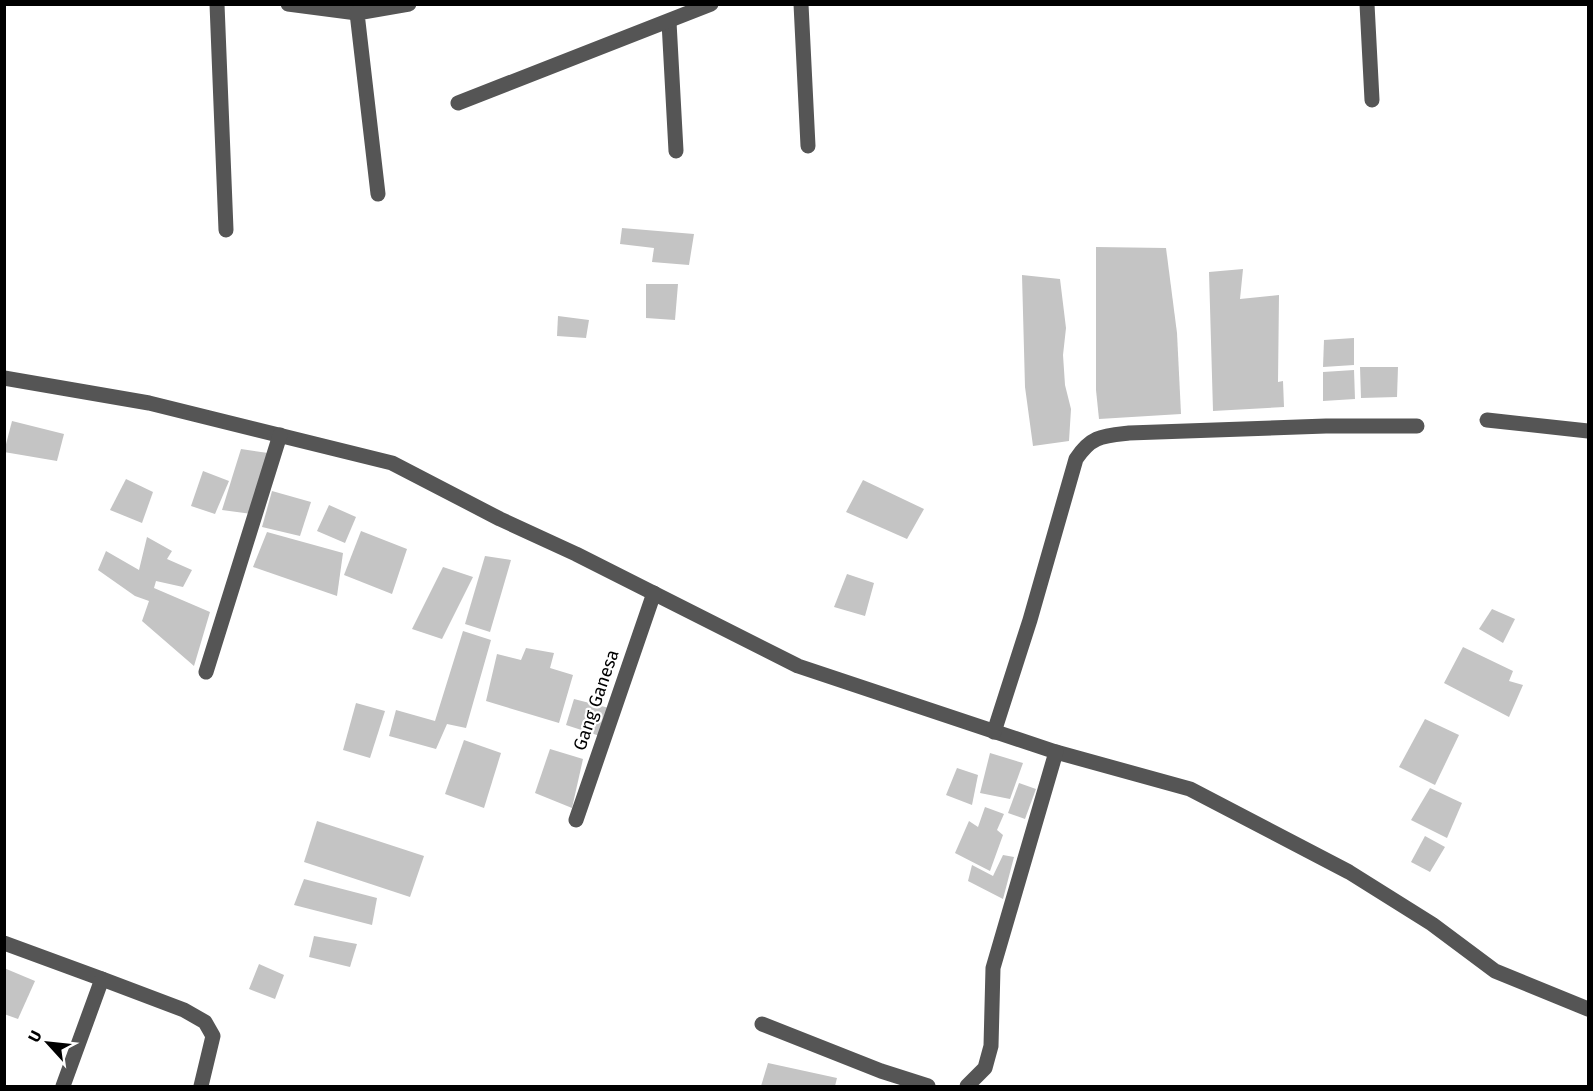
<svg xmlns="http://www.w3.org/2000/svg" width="1593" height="1091" font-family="'Fira Sans',sans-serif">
	<rect width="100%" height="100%" fill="#fff"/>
	<g fill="#c4c4c4">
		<path d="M622,228l72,6 -5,31 -37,-3 2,-14 -34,-4z"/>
		<path d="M1096,247l70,1 11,85 4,81 -82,5 -3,-29z"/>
		<path d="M1243,269l-3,30 39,-4 -1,87 5,-1 1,26 -71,4 -4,-139z"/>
		<path d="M1022,275l38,4 6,49 -3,27 2,30 6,24 -2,32 -36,5 -8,-59z"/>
		<path d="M646,284h32l-3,36 -29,-2z"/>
		<path d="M558,316l31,4 -3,18 -29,-2z"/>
		<path d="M1354,338v27l-31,2 1,-27z"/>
		<path d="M1360,367h38l-1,30 -36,1z"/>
		<path d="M1354,370l1,29 -32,2v-29z"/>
		<path d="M12,421l52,13 -7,27 -53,-9z"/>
		<path d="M241,449l27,4 -16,61 -30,-4z"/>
		<path d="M203,471l26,10 -14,33 -24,-8z"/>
		<path d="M126,479l27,13 -11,31 -32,-13z"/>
		<path d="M863,480l61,29 -17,30 -61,-27z"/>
		<path d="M272,491l39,11 -11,34 -38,-9z"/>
		<path d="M329,505l27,12 -11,26 -28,-12z"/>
		<path d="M361,531l46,18 -15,45 -48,-19z"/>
		<path d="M267,532l76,21 -6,43 -84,-29z"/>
		<path d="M147,537l25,14 -5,8 25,11 -9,17 -27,-6 -2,7 56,24 -16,54 -52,-45 7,-20 -14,-5 -37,-26 8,-19 33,19z"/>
		<path d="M485,556l26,4 -21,72 -25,-8z"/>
		<path d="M443,567l30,10 -31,62 -30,-10z"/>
		<path d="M847,574l27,9 -9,33 -31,-9z"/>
		<path d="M1492,609l23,10 -12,24 -24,-14z"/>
		<path d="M463,631l28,9 -25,88 -19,-4 -11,25 -47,-13 7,-26 39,11z"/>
		<path d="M1463,647l50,24 -4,10 14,4 -14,32 -65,-34z"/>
		<path d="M526,648l28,5 -4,15 23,7 -14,48 -73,-22 11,-47 24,6z"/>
		<path d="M574,699l35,9 -9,28 -34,-11z"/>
		<path d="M356,703l29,8 -15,47 -27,-8z"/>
		<path d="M1425,719l34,16 -24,50 -36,-18z"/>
		<path d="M464,740l37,13 -17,55 -39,-14z"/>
		<path d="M550,749l33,10 -11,49 -37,-15z"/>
		<path d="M990,753l33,10 -13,36 -30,-6z"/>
		<path d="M957,768l21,7 -6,30 -26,-10z"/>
		<path d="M1019,783l17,6 -11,30 -17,-6z"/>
		<path d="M1430,788l32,15 -15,35 -36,-18z"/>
		<path d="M985,807l19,7 -7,16 6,5 -13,36 -35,-18 14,-32 9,6z"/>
		<path d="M317,821l107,35 -14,41 -106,-35z"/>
		<path d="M1425,836l20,11 -15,25 -19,-10z"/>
		<path d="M1003,855l11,2 -11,42 -35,-18 4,-16 21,11z"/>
		<path d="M304,879l73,19 -5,27 -78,-20z"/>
		<path d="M314,936l43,8 -7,23 -41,-10z"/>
		<path d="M259,964l25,11 -9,24 -26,-10z"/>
		<path d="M4,968l31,13 -17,38 -14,-5z"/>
		<path d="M768,1063l69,15 -2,8h-74z"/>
	</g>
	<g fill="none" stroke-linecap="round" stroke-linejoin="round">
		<g stroke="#555" stroke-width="15">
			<path d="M217,4l9,226"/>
			<path d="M288,4l69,9"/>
			<path d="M801,4l7,142"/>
			<path d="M1367,4l5,96"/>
			<path d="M669,22l7,129"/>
			<path d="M458,103l253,-99"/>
			<path d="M378,194l-21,-181 52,-9"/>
			<path d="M4,378l145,25 243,60 108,56 76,35 222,112 258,86 134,37 159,83 83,52 63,47 93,38"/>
			<path d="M1487,420l101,11"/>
			<path d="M206,672l74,-237"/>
			<path d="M994,732l36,-112 46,-161c15,-23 26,-23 53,-26l197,-7h91"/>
			<path d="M576,820l78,-227"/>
			<path d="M4,943l98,36"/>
			<path d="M762,1024l119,47 47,15"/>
			<path d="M63,1086l39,-107 82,31 21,12 8,14 -12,50"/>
			<path d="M967,1086l18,-18 6,-22 2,-78 63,-216"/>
		</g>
	</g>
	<g text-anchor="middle" stroke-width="4.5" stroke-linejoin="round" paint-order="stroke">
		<g font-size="18" fill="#000" stroke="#fff">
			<text transform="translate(596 700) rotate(-71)" y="6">Gang Ganesa</text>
		</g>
	</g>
	<rect width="1593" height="1091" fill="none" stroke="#000000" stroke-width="12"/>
	<g transform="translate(48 1043) rotate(297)" stroke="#ffffff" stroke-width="4.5" paint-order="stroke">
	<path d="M0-4.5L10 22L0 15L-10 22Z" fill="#000000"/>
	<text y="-9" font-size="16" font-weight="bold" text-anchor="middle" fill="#000000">U</text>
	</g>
</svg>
